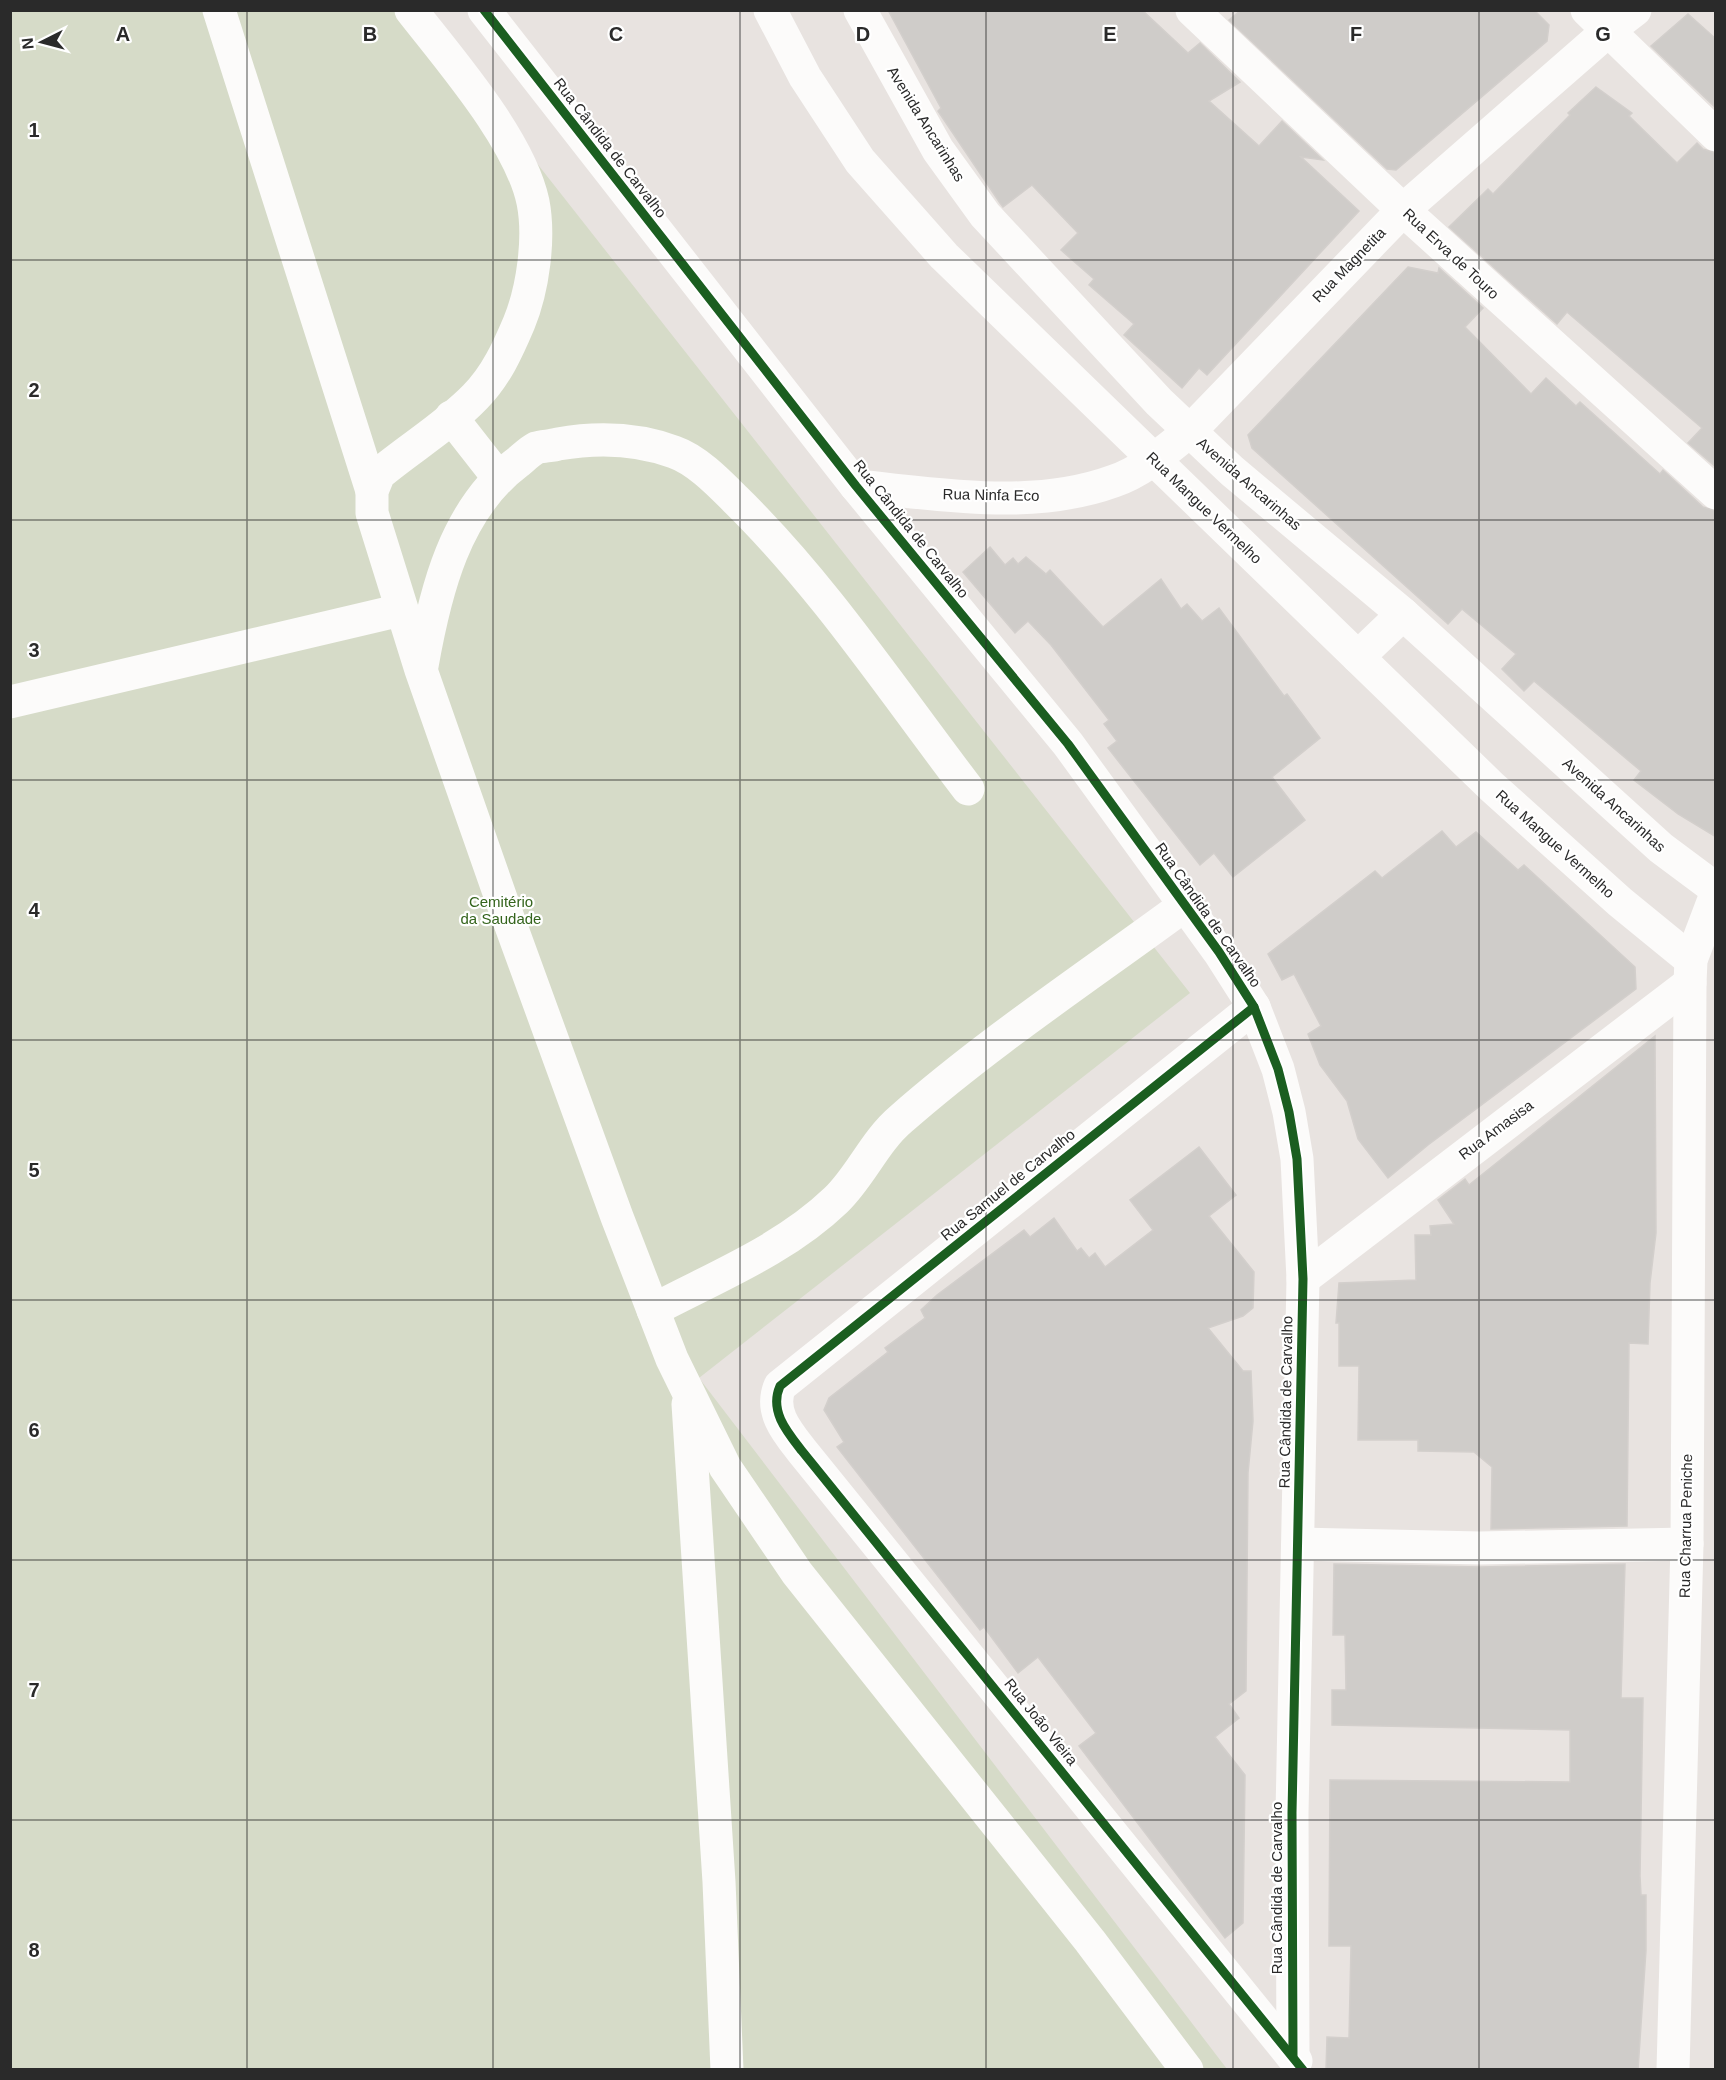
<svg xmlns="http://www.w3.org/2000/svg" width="1726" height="2080" font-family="Helvetica,sans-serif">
	<rect width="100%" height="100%" fill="#e8e3e0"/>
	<path fill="#d6dbc8" d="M11,11h406l773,982 -491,385 528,691 -1216,1z"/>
	<g fill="#cfccc9" stroke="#d3cfcc" stroke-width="1.5">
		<path d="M888,10h254l46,43 12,-10 40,39 -31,19 50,45 23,-25 41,39 -22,-3 58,54 -152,164 -8,-7 -17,20 -58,-53 10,-11 -45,-39 5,-6 -33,-29 17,-17 -46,-48 -29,22 -3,-4 -62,-92 3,-3z"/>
		<path d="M1241,10h293l15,15 -2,16 -151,129 -9,-1 -158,-149z"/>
		<path d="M1688,14l28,25v69l-65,-62z"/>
		<path d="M1596,87l36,26 -3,3 48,47 20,-20 6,6 13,4v314l-28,-24 14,-15 -135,-116 -10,12 -108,-97 39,-38 5,5 77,-79 -2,-2z"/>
		<path d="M1408,267l30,6 1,-5 44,40 -18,19 66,67 15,-16 30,28 4,-4 80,72 3,-4 40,37 13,4v326l-38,-23 -44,-34 7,-9 -107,-90 -10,10 -22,-22 14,-15 -54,-45 -14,15 -196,-176 -4,-13z"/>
		<path d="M990,547l15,18 8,-7 5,6 8,-7 20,17 4,-4 53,57 58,-48 20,30 6,-5 15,17 17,-13 65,88 3,-2 33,44 -48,39 33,43 -72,57 -19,-24 -14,12 -92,-117 9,-7 -13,-17 5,-4 -58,-75 -23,-24 -13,12 -52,-61z"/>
		<path d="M1442,831l14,16 20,-15 42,38 6,-5 111,102 1,22 -208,156 -40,33 -30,-39 -11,-38 -27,-36 -12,-31 13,-8 -27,-52 -12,6 -14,-26 107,-83 7,7z"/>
		<path d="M1655,1036l1,197 -6,50 -2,61 -19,-1 -2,183 -136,3 1,-62 -18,-15 -56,-1v-11h-60l1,-74h-20v-43h-3l3,-40 77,-3 -1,-45h16l-1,-9 24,-2 -16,-24 27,-21 4,6z"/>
		<path d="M1199,1147l37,48 -27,21 45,56 -1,36 -10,8 -35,12 35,43h8l2,50 -5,52 -2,218 -17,13 10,14 -24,19 30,38 -2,148 -18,15 -146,-192 17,-13 -58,-76 -20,16 -34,-46 -4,3 -143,-183 7,-5 -20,-32 5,-12 59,-46 -3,-4 40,-30 -4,-8 16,-15 87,-65 6,7 24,-19 23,33 4,-3 8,10 6,-5 10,14 48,-37 -23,-30z"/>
		<path d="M1334,1564l146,3 145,-3 -4,134h22l-3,178 1,19h5v55l-8,120h-312l1,-33 22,1 2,-92h-22l1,-166 240,2v-52l-238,-5v-35h14l-1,-55h-12z"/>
	</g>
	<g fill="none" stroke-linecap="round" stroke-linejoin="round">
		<g stroke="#fcfbfa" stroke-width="33">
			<path d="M219,10l153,481"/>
			<path d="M411,10c39,50 109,130 122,192 7,36 0,87 -14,121 -11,26 -23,53 -44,74 -28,29 -65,51 -96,77l-7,17v22l49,157 82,234 114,313 55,142 53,108 72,106 293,368 97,129"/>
			<path d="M484,10l372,476 212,258 151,208 35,55 24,62 11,43 8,47 6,120 -11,534 1,243"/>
			<path d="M770,10l35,67 55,84 84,95 548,531 128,115 71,58"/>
			<path d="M860,10l78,140 47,65 174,187 73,69 171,143 258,234 55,41"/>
			<path d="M1192,10l211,200 313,283"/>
			<path d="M1587,10l129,125"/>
			<path d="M451,417l47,60"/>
			<path d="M856,486c84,8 176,25 258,-5 29,-10 52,-31 76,-50l213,-221 206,-180 26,-20"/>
			<path d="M1358,657l45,-43"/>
			<path d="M422,666c13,-74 33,-157 96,-204 5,-4 12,-11 18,-14 6,-2 16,-2 22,-4 40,-7 78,-6 116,8 23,8 45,31 61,47 88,86 158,192 233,290"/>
			<path d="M10,702l391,-92"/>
			<path d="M1254,1007l-474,379c-11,25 7,46 22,65l494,610"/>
			<path d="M1303,1279l387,-296"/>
			<path d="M653,1310c62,-33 131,-60 183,-110 25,-24 38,-58 65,-81 89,-78 189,-144 284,-214"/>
			<path d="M688,1404l31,478 8,188"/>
			<path d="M1298,1544l182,4 207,-4"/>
			<path d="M1673,2070l14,-526 3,-561 1,-23 25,-66"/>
		</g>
		<defs>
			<g id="cycleway">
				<path d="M484,10l372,476 212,258 151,208 35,55 24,62 11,43 8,47 6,120 -11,534 1,243"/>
				<path d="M1254,1007l-474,379c-11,25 7,46 22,65l501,619"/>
			</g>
		</defs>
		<use href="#cycleway" stroke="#fff" stroke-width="13"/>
		<use href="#cycleway" stroke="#1b5e20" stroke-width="9"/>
	</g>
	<path fill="none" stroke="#2a2a2a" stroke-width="1.5" stroke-opacity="0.55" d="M247,10v2060M493,10v2060M740,10v2060M986,10v2060M1233,10v2060M1479,10v2060M10,260h1706M10,520h1706M10,780h1706M10,1040h1706M10,1300h1706M10,1560h1706M10,1820h1706"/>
	<g text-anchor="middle" stroke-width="4.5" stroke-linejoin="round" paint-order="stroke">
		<g font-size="15" fill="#2a2a2a" stroke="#fff">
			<text transform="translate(926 124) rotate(58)" y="5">Avenida Ancarinhas</text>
			<text transform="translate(610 148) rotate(52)" y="5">Rua Cândida de Carvalho</text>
			<text transform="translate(1451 254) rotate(43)" y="5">Rua Erva de Touro</text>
			<text transform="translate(1349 265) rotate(-46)" y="5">Rua Magnetita</text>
			<text transform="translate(1249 484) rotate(41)" y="5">Avenida Ancarinhas</text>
			<text transform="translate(991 495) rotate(1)" y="5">Rua Ninfa Eco</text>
			<text transform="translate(1204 508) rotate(44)" y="5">Rua Mangue Vermelho</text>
			<text transform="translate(911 529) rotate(51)" y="5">Rua Cândida de Carvalho</text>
			<text transform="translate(1614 805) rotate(42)" y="5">Avenida Ancarinhas</text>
			<text transform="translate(1555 844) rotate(42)" y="5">Rua Mangue Vermelho</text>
			<text transform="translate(1208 915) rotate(55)" y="5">Rua Cândida de Carvalho</text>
			<text transform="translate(1496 1130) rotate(-37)" y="5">Rua Amasisa</text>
			<text transform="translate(1008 1185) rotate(-39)" y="5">Rua Samuel de Carvalho</text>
			<text transform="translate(1286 1402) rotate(-89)" y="5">Rua Cândida de Carvalho</text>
			<text transform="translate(1686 1526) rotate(-89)" y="5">Rua Charrua Peniche</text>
			<text transform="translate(1041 1722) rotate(51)" y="5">Rua João Vieira</text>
			<text transform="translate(1277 1888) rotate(-90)" y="5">Rua Cândida de Carvalho</text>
		</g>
		<g font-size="15" fill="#34641c" stroke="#fff">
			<text x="501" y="907">Cemitério<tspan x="501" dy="17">da Saudade</tspan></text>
		</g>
	</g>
	<g font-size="20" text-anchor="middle" font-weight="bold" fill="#2a2a2a" stroke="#fff" stroke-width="4.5" stroke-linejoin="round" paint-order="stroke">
		<text x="123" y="41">A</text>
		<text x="370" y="41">B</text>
		<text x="616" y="41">C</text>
		<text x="863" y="41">D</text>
		<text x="1110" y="41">E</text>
		<text x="1356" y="41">F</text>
		<text x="1603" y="41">G</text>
		<text x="34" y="137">1</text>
		<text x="34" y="397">2</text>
		<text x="34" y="657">3</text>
		<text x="34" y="917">4</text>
		<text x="34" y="1177">5</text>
		<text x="34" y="1437">6</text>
		<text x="34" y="1697">7</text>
		<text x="34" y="1957">8</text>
	</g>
	<rect width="1726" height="2080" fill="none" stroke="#2a2a2a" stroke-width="24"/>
	<g transform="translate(42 42) rotate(264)" stroke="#ffffff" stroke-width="4.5" paint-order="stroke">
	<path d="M0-4.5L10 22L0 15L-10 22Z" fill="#2a2a2a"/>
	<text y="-9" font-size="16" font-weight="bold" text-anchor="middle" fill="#2a2a2a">N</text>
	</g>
</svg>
